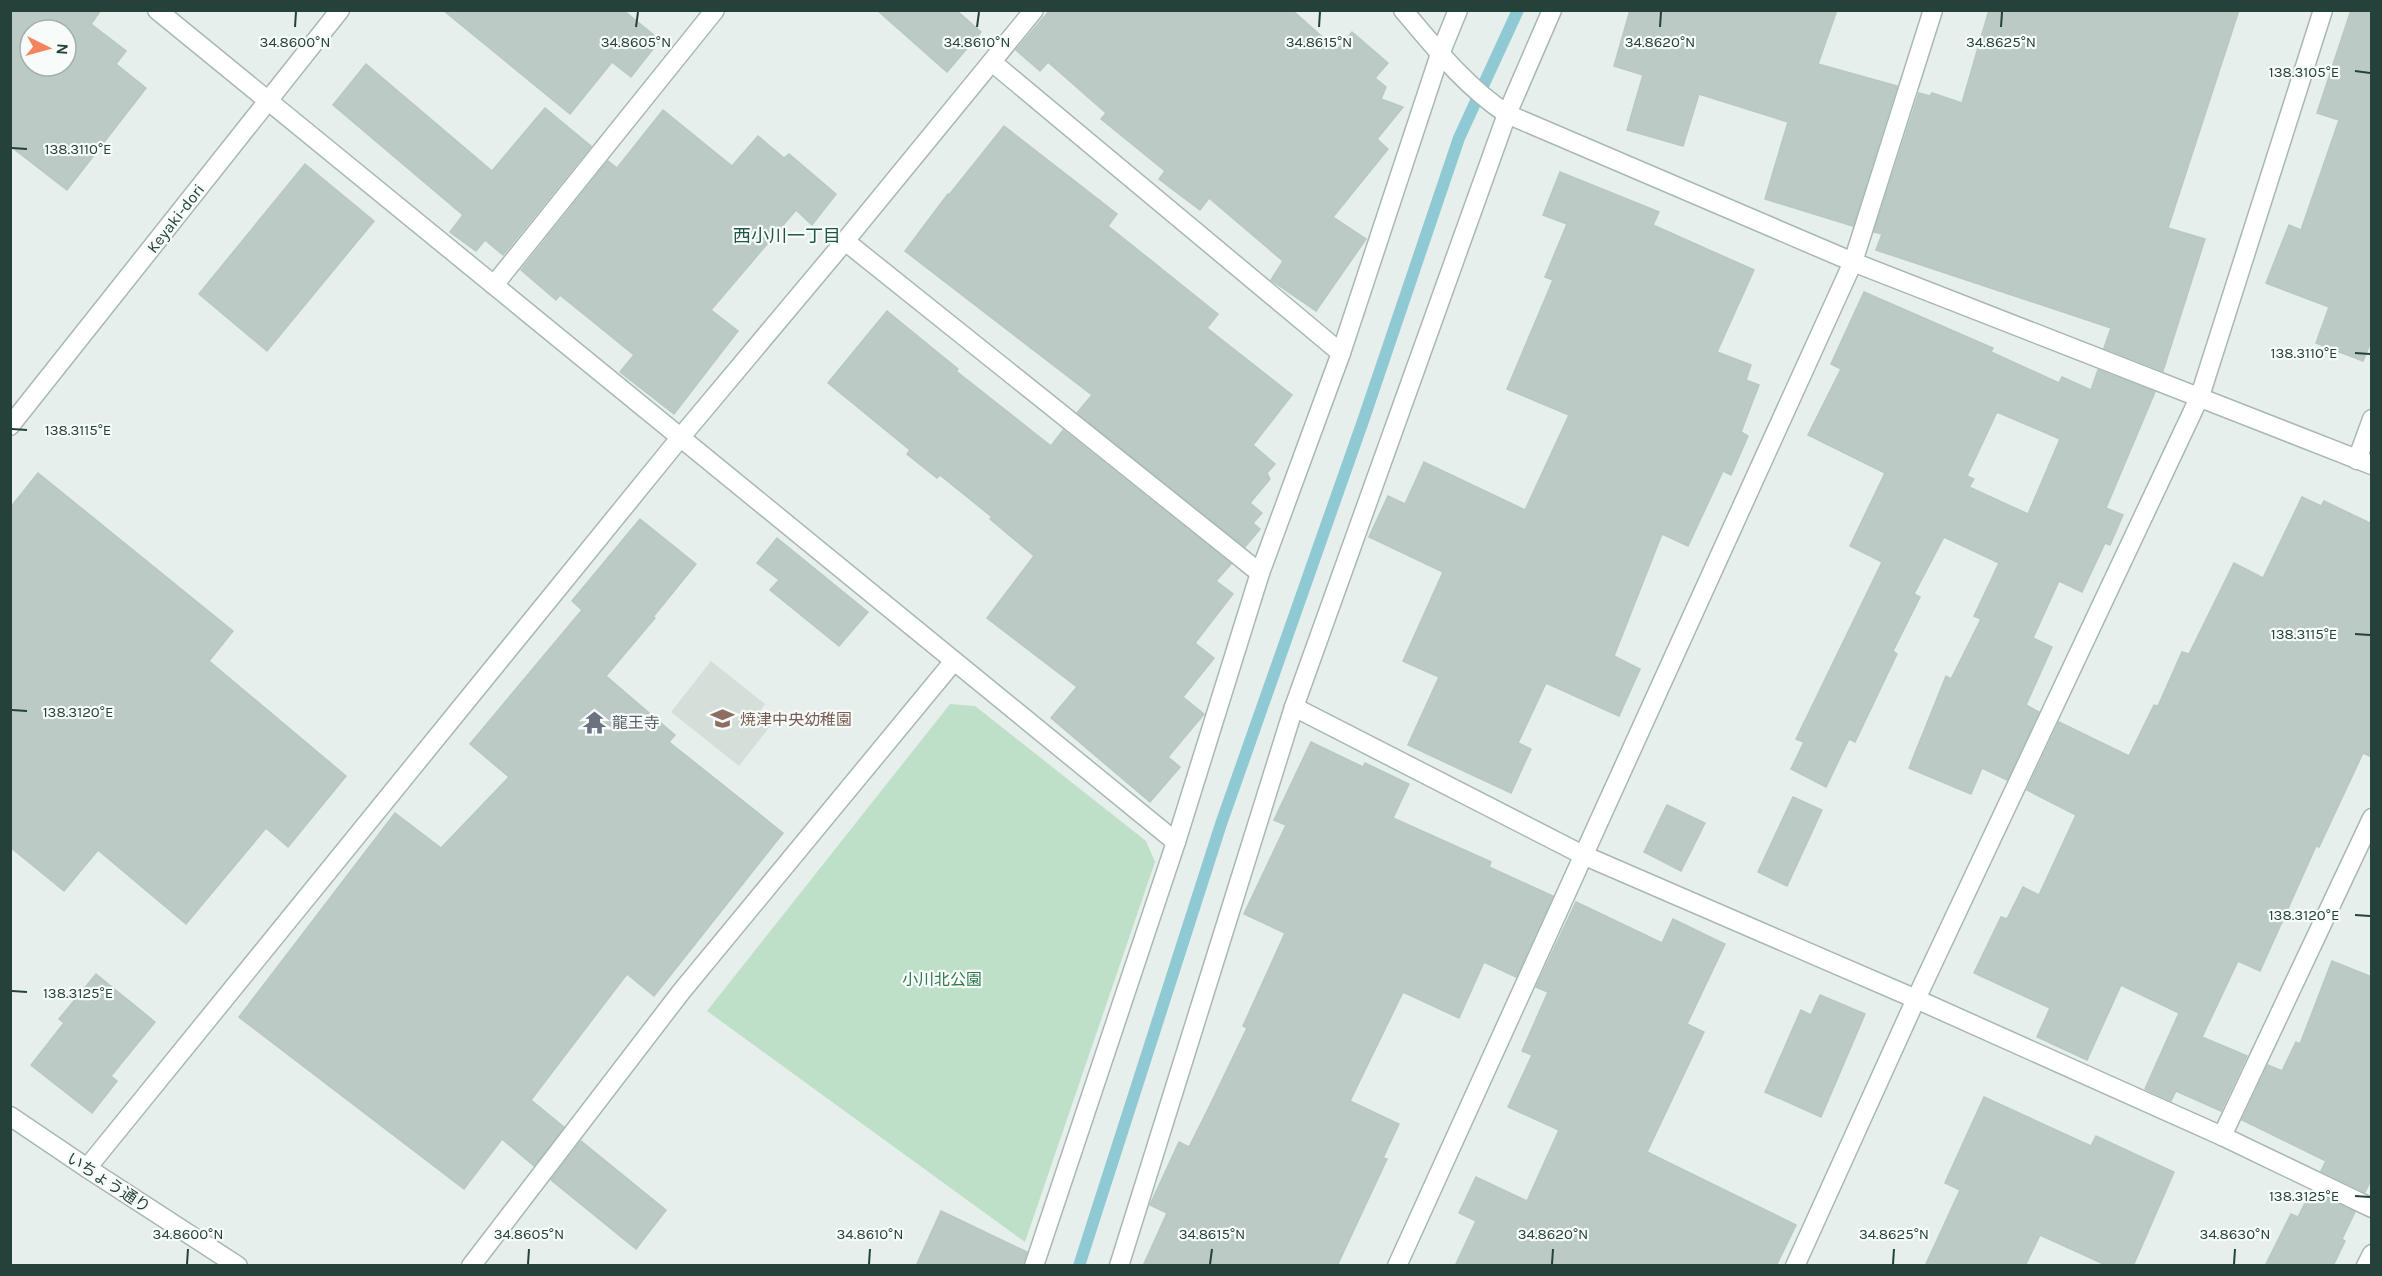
<svg xmlns="http://www.w3.org/2000/svg" width="2382" height="1276" font-family="Karla,'Noto Sans JP',sans-serif">
	<rect width="100%" height="100%" fill="#e6efeb"/>
	<path fill="#d4dfda" d="M711,661l54,43 -6,9 13,11 -33,42 -68,-54z"/>
	<path fill="#bfe0c8" d="M950,704l25,2 171,135 9,21 -130,380 -318,-231z"/>
	<g fill="none" stroke-linecap="round" stroke-linejoin="round">
		<path stroke="#8ec9d4" stroke-width="12" d="M1079,1266l142,-442 142,-403 96,-283 59,-128"/>
	</g>
	<g fill="#bbcac4" stroke="#b8c9c2" stroke-width="1.5" fill-rule="evenodd">
		<path d="M10,10h91l-10,14 35,27 -10,13 30,24 -79,102 -57,-44zM30,30h36v36h-36z"/>
		<path d="M443,10h180l37,30 -29,37 -19,-15 -42,52z"/>
		<path d="M877,10h79l25,22 -34,40z"/>
		<path d="M1050,10h242l45,40 15,-18 36,31 -13,15 11,9 -5,12 22,8 -26,32 11,10 -55,68 33,22 -50,72 -45,-31 12,-19 -74,-63 -9,12 -41,-31 6,-8 -64,-52 5,-6 -58,-51 -8,9 -24,-21z"/>
		<path d="M1630,10h207l-19,54 79,22 -44,140 -88,-27 23,-77 -89,-28 -16,52 -56,-16 16,-55 -29,-9z"/>
		<path d="M1989,10h250l-71,218 37,11 -42,132 -59,-23 7,-20 -235,-78 6,-16 -8,-2 45,-139 11,3 2,-3 30,10z"/>
		<path d="M2351,10h21v329l-9,22 -47,-18 13,-36 -63,-24 23,-58 12,5 38,-110 -22,-7z"/>
		<path d="M366,64l126,107 53,-63 46,38 -88,109 -18,-15 -9,11 -26,-19 13,-17 -130,-110z"/>
		<path d="M663,110l69,56 26,-30 26,22 5,-4 47,40 -24,31 -16,-15 -85,100 27,21 -64,83 -54,-42 14,-17 -74,-60 -4,5 -35,-30 87,-109 9,7z"/>
		<path d="M1004,126l113,88 -9,12 110,88 -11,14 85,67 -39,50 22,19 -8,9 3,6 -20,24 12,10 -9,10 7,6 -15,18 -168,-134 15,-18 -187,-144 43,-57 1,1z"/>
		<path d="M305,164l69,57 -107,130 -68,-57z"/>
		<path d="M1560,172l99,40 -6,13 101,45 -37,82 34,13 -5,15 13,5 -18,47 7,4 -17,39 -8,-4 -35,75 -26,-12 -48,122 26,13 -21,47 -73,-33 -28,60 13,6 -20,44 -103,-48 31,-68 -36,-16 40,-89 -74,-35 19,-41 17,8 19,-42 101,48 44,-95 -62,-26 46,-109 -8,-3 22,-53 -24,-9z"/>
		<path d="M1864,292l129,56 -2,4 68,31 3,-6 29,13 7,-20 57,22 -49,116 17,7 -13,30 -5,-2 -23,49 -23,-11 -26,57 19,9 -26,58 13,7 -32,68 -25,-12 -11,26 -62,-26 37,-92 5,3 30,-60 -7,-3 25,-53 -55,-26 -30,57 6,3 -27,54 4,3 -42,88 -6,-3 -23,48 -35,-18 13,-27 -8,-3 86,-177 -32,-16 35,-73 -77,-38 33,-66 -10,-5zM1997,412l63,27 -32,75 -59,-27 5,-8 -7,-3z"/>
		<path d="M887,311l71,58 -2,2 95,75 12,-16 168,134 -15,17 17,13 -38,49 19,15 -31,39 21,17 -36,43 12,10 -30,35 -99,-84 26,-31 -90,-69 47,-62 -44,-37 2,-2 -52,-42 -3,3 -30,-24 3,-4 -82,-67z"/>
		<path d="M38,473l195,158 -24,30 137,115 -58,71 -22,-19 -80,96 -88,-74 -34,41 -54,-44v-339z"/>
		<path d="M2302,497l19,9 3,-5 48,23v233l-9,-4 -44,94 -3,-1 -56,125 -22,-10 -36,76 45,19 -26,55 -45,-20 -5,10 -26,-12 34,-76 -58,-28 -34,75 -50,-23 13,-29 -76,-35 27,-56 6,2 16,-32 16,8 37,-80 -49,-25 32,-68 70,34 25,-51 4,1 24,-54 7,2 45,-91 29,15z"/>
		<path d="M640,519l56,45 -43,53 2,1 -49,58 69,59 -6,7 114,91 -129,163 -27,-22 -96,126 33,27 -30,39 -32,-27 -38,50 -225,-172 156,-204 46,35 68,-71 -39,-33 112,-134 -10,-9z"/>
		<path d="M777,538l91,74 -29,34 -69,-56 9,-10 -22,-17z"/>
		<path d="M1311,742l52,25 2,-4 44,21 -16,34 98,44 -2,5 64,29 -37,81 -32,-15 -25,56 -56,-26 -53,109 49,23 -16,34 4,1 -50,107h-194l24,-53 -17,-8 29,-63 10,5 22,-44 36,-75 -4,-2 42,-93 -41,-19 42,-89 -12,-5z"/>
		<path d="M1793,797l29,13 -35,76 -29,-14z"/>
		<path d="M1667,805l38,18 -24,48 -37,-19z"/>
		<path d="M1576,902l86,41 11,-24 52,25 -38,80 17,8 -57,120 149,73 -20,41h-321l21,-45 -17,-8 17,-36 51,24 32,-71 -51,-23 24,-52 -10,-4 26,-59 -12,-5z"/>
		<path d="M2332,961l40,16v201l-7,14 -44,-21 5,-10 -84,-41 26,-55 14,6 14,-29 4,2z"/>
		<path d="M96,974l59,48 -44,54 6,5 -25,32 -61,-48 33,-42 -5,-4z"/>
		<path d="M1820,995l45,19 -44,103 -56,-25 36,-82 10,5z"/>
		<path d="M1984,1097l107,49 5,-10 78,36 -41,94h-25l-68,-31 -15,31h-100l35,-76 -15,-7z"/>
		<path d="M581,1141l85,69 -30,39 -85,-69z"/>
		<path d="M2311,1191l44,21 -13,27 3,2 -12,25h-68l26,-52 7,3z"/>
		<path d="M941,1211l86,41 -4,14h-107z"/>
	</g>
	<g fill="none" stroke-linecap="round" stroke-linejoin="round">
		<defs>
			<g id="minor">
				<path d="M157,10l1019,832"/>
				<path d="M1403,10c32,38 63,77 104,104l346,148 519,203"/>
				<path d="M992,62l349,291"/>
				<path d="M845,241l415,332"/>
				<path d="M494,285l221,-275"/>
				<path d="M2357,460l15,-41"/>
				<path d="M1294,707l289,148 333,144 306,137 150,72"/>
				<path d="M2222,1136l150,-318"/>
				<path d="M87,1168l593,-730 165,-197 189,-231"/>
				<path d="M471,1266l210,-274 273,-331"/>
				<path d="M1034,1266l142,-424 84,-269 81,-220 99,-299 18,-44"/>
				<path d="M1119,1266l175,-559 213,-593 45,-104"/>
				<path d="M1397,1266l456,-1004 80,-252"/>
				<path d="M1795,1266l121,-267 284,-603 123,-386"/>
				<path d="M2366,1266l6,-12"/>
			</g>
			<g id="tertiary">
				<path d="M10,426l330,-416"/>
				<path d="M10,1116l77,52 151,98"/>
			</g>
		</defs>
		<use href="#minor" stroke="#a8b8b2" stroke-width="21"/>
		<use href="#tertiary" stroke="#a8b8b2" stroke-width="21"/>
		<use href="#minor" stroke="#fff" stroke-width="18"/>
		<use href="#tertiary" stroke="#fff" stroke-width="18"/>
	</g>
	<path fill="none" stroke="#24423a" stroke-width="2" d="M295,27l1,-15M636,27l2,-15M977,27l2,-15M1319,27l1,-15M1660,27l1,-15M2001,27l1,-15M2355,71l15,2M12,148l15,1M2355,353l15,1M12,429l15,1M2355,634l15,1M12,710l15,1M2355,915l15,1M12,991l15,1M2355,1196l15,1M187,1264l1,-15M528,1264l1,-15M869,1264l1,-15M1210,1264l2,-15M1552,1264l1,-15M1893,1264l1,-15M2234,1264l1,-15"/>
	<defs>
		<symbol id="school-bare" viewBox="-9 -9 18 18"><path d="M0-5L7-2L0 1L-7-2ZM-4 1L0 2.5L4 1V4Q0 6-4 4Z" fill="#8d6e63" stroke="#f7fbf9" stroke-width="2.5" paint-order="stroke"/></symbol>
		<symbol id="temple-bare" viewBox="-9 -9 18 18"><path d="M0-6L5-2H3V0L6.5 2.5H4V6H1.5V3h-3V6H-4V2.5H-6.5L-3 0V-2H-5Z" fill="#6b7280" stroke="#f7fbf9" stroke-width="2.5" paint-order="stroke"/></symbol>
	</defs>
	<g fill-rule="evenodd">
		<use href="#school-bare" x="706" y="702" width="33" height="33"/>
		<use href="#temple-bare" x="578" y="706" width="33" height="33"/>
	</g>
	<g text-anchor="middle" stroke-width="4.5" stroke-linejoin="round" paint-order="stroke">
		<g font-size="16" fill="#24423a" stroke="#f7fbf9">
			<text transform="translate(175 218) rotate(-52)" y="6">Keyaki-dori</text>
			<text transform="translate(109 1182) rotate(33)" y="6">いちょう通り</text>
		</g>
		<g font-size="16" fill="#785e54" stroke="#f7fbf9" text-anchor="start">
			<text x="740" y="725">焼津中央幼稚園</text>
		</g>
		<g font-size="16" fill="#5b616d" stroke="#f7fbf9" text-anchor="start">
			<text x="612" y="728">龍王寺</text>
		</g>
		<g font-size="16" fill="#2d7a4b" stroke="#f7fbf9">
			<text x="942" y="985">小川北公園</text>
		</g>
		<g font-size="18" fill="#1f5548" stroke="#f7fbf9">
			<text x="787" y="242">西小川一丁目</text>
		</g>
	</g>
	<g font-size="15" text-anchor="middle" fill="#24423a" stroke="#f7fbf9" stroke-width="4.5" stroke-linejoin="round" paint-order="stroke">
		<text x="295" y="47">34.8600°N</text>
		<text x="636" y="47">34.8605°N</text>
		<text x="977" y="47">34.8610°N</text>
		<text x="1319" y="47">34.8615°N</text>
		<text x="1660" y="47">34.8620°N</text>
		<text x="2001" y="47">34.8625°N</text>
		<text x="2304" y="77">138.3105°E</text>
		<text x="78" y="154">138.3110°E</text>
		<text x="2304" y="358">138.3110°E</text>
		<text x="78" y="435">138.3115°E</text>
		<text x="2304" y="639">138.3115°E</text>
		<text x="78" y="717">138.3120°E</text>
		<text x="2304" y="920">138.3120°E</text>
		<text x="78" y="998">138.3125°E</text>
		<text x="2304" y="1201">138.3125°E</text>
		<text x="188" y="1239">34.8600°N</text>
		<text x="529" y="1239">34.8605°N</text>
		<text x="870" y="1239">34.8610°N</text>
		<text x="1212" y="1239">34.8615°N</text>
		<text x="1553" y="1239">34.8620°N</text>
		<text x="1894" y="1239">34.8625°N</text>
		<text x="2235" y="1239">34.8630°N</text>
	</g>
	<rect width="2382" height="1276" fill="none" stroke="#24423a" stroke-width="24"/>
	<g transform="translate(48 48) rotate(95)"><circle r="28" fill="#f7fbf9" stroke="#a3b1ad" stroke-width="1.5"/>
	<path d="M0-4.5L10 22L0 15L-10 22Z" fill="#f4845f"/>
	<text y="-9" font-size="16" font-weight="bold" text-anchor="middle" fill="#24423a">N</text>
	</g>
</svg>
